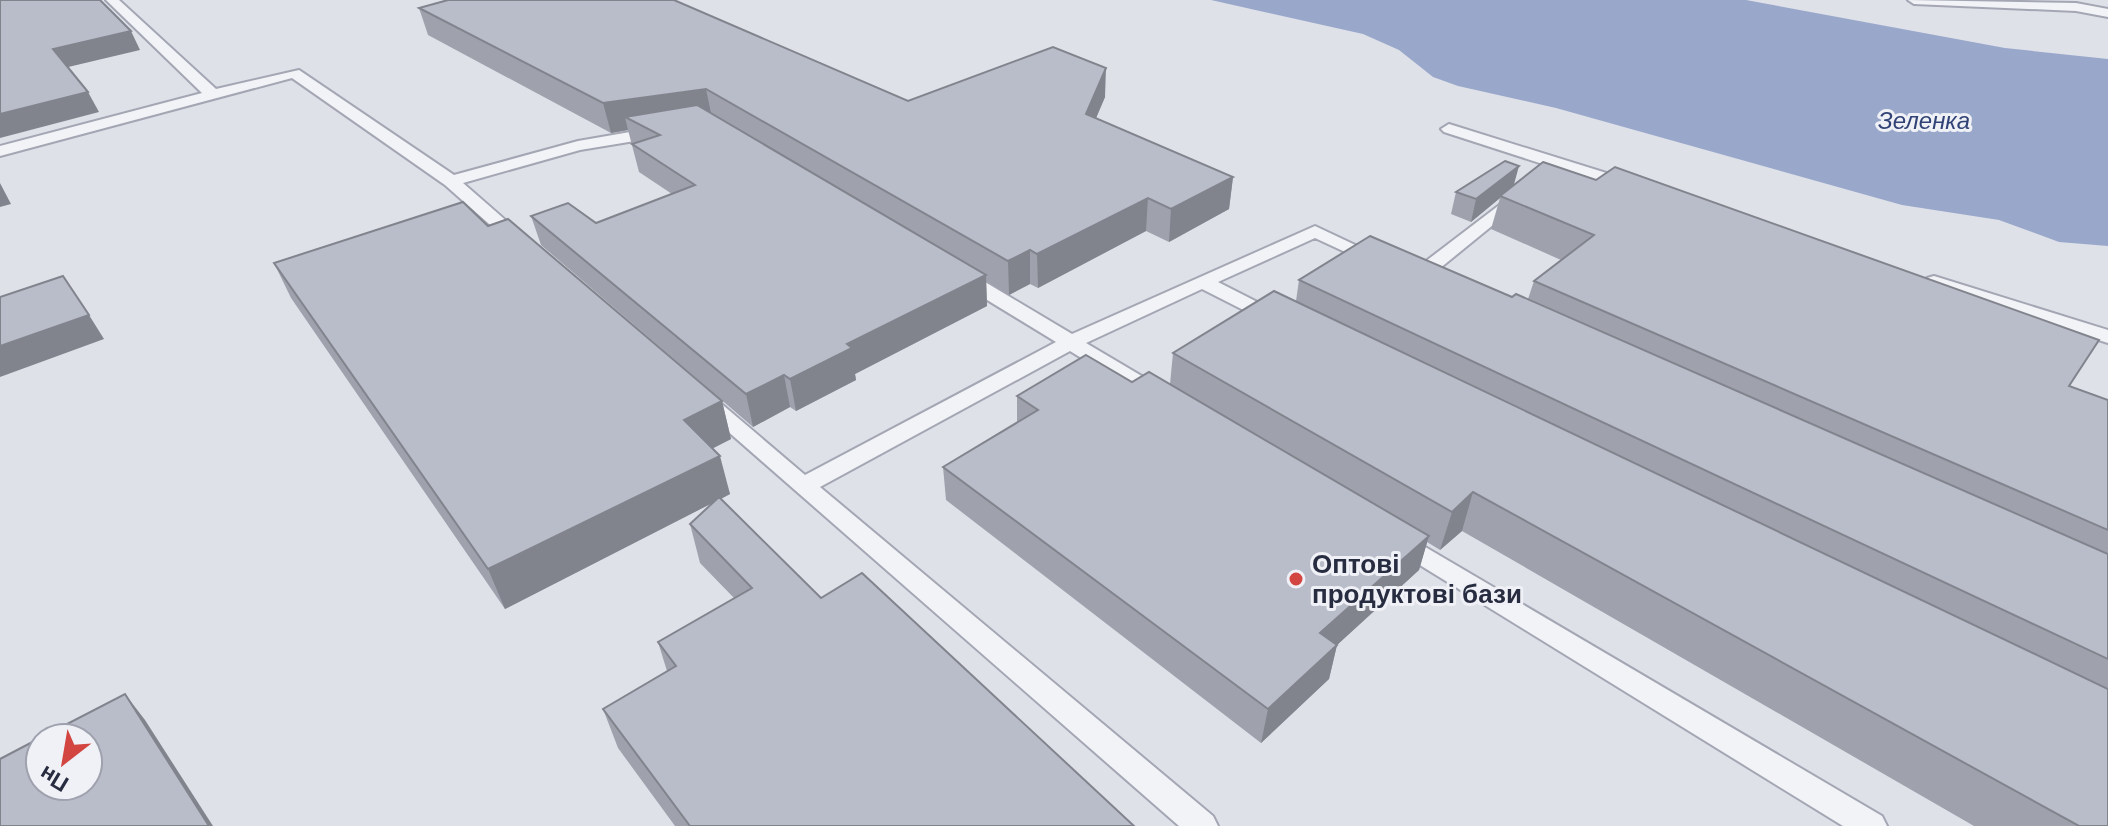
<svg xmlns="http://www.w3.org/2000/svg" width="2108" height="826" font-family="Arial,sans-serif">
	<rect width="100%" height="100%" fill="#dfe1e9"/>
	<path fill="#99a8ca" d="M1211,0h535l259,48 103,11v187l-49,-4 -60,-22 -97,-15 -346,-97 -98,-22 -25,-9 -34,-27 -36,-16z"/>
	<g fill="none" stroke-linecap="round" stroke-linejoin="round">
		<defs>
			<g id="service">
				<path d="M106,0h13l97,89 83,-19 155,105 124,-34 81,-14 8,5 -8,5 -79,13 -117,33 63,55v8h-12l-69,-61 -153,-107 -292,78v-10l202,-53z"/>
				<path d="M1908,0l168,3 32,6v8l-32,-6 -162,-7z"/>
				<path d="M1449,124l183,57 2,4 -8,5 -6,-1 -176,-57 -3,-3z"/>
				<path d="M1519,190l8,5 -2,4 -102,83h-14l-2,-4 2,-4z"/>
				<path d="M1315,226l72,34 -2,4h-14l-56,-26 -97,44 65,33 3,4 -3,4h-14l-67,-34 -116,54 81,48 3,5 -3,5h-16l-81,-50 -250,136 393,329 5,10h-39l-487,-426 11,-7 8,2 94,80 251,-133 -100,-61 -2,-4 2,-4h14l102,61z"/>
				<path d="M1934,276l174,54v13l-181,-57 -2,-4 2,-4z"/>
				<path d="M1398,531l484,285 5,10h-44l-454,-280 -3,-6 3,-6z"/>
			</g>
		</defs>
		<use href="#service" stroke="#a4a7b3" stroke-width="4"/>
		<use href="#service" fill="#f2f3f7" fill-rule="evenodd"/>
	</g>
	<g fill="#9fa2ad">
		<path d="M419,8l489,93 197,-4 -9,21 137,59 -4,32 -60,33 -23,-11 -108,57 -8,-4 -21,11 -23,-14 1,25 -132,68 1,6 -60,31 -6,-4 -37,20 -212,-182 -10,-29 65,7 76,-29 -33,-22 -11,-42 -17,3 -183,-98z"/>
		<path d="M1514,185l594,215v426h-134l-512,-295 -22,19 -13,-8 -8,28 -82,75 -8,34 -68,64 -315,-243 -3,-33 74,-44v-27l115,-14 38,2 3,-31 123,-52 3,-21 229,19 6,-18 27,-21 -70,-31 9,-31 -29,24 -20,-8 5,-22z"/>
		<path d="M488,226l234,175 9,38 -18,9 17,46 -9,5 100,99 313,228h-459l-57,-78 -15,-39 64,-38 -9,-29 76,-44 -34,-35 -10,-39 22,-21 -207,106 -214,-311 -17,-35z"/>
	</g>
	<g fill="#82848d">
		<path d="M131,31l9,19 -76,18 -11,-19z"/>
		<path d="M1106,68l-1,29 -20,47 1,-30z"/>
		<path d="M706,89l6,29 -87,-1 3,13 -17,3 -8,-30z"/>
		<path d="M88,92l11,20 -99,26v-24z"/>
		<path d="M1519,166l-6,22 -13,8v2l-29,24 5,-23z"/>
		<path d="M1233,177l-4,32 -60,33 2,-33z"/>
		<path d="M0,183l11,21 -11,3z"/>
		<path d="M1148,198l-2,33 -108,57 -1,-34z"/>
		<path d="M1030,250v34l-21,11 -1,-34z"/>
		<path d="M986,275l1,31 -132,68 1,6 -60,31 -6,-32 57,-35z"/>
		<path d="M89,315l15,24 -104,38v-31z"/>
		<path d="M784,375l6,32 -37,20 -7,-33z"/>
		<path d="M722,401l9,38 -37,19 -10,-38z"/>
		<path d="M720,456l10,38 -225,115 -17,-40z"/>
		<path d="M1473,492l-11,39 -22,19 12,-38z"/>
		<path d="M1429,536l-10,34 -82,75 -8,34 -68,64 7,-34 52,-76z"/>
		<path d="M125,694l20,26 68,106h-4z"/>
	</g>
	<g fill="#b9bcc9" stroke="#82848d" stroke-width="2">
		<path d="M0,0h100l31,31 -78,18 35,43 -88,22z"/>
		<path d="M448,0h226l234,101 145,-54 53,21 -20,46 147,63 -62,32 -23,-11 -111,56 -7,-4 -22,11 -302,-172 -103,14 -184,-95z"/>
		<path d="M697,105l289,170 -139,69 5,4 -62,31 -6,-4 -38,19 -215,-178 37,-13 28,20 99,-38 -63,-41 28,-9 -35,-18z"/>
		<path d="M1505,161l14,5 -43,33 -20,-7z"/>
		<path d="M1543,162l53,18 19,-13 484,173 -30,46 39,14v130l-574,-249 60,-46 -94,-39z"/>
		<path d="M463,202l25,24 20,-7 214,182 -38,19 36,36 -232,113 -214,-306z"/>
		<path d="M1370,236l142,61 4,-3 592,260v105l-809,-379z"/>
		<path d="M63,276l26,39 -89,31v-49z"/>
		<path d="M1274,291l834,398v137h-29l-606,-334 -21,20 -279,-159z"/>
		<path d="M1086,355l46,27 17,-10 280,164 -109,97 17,12 -69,64 -325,-242 95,-57 -21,-14z"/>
		<path d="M719,497l102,101 41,-25 272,253h-444l-87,-117 73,-43 -18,-24 94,-54 -62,-64z"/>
		<path d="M125,694l84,132h-209v-67l40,-21v48h48v-48h-48z"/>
	</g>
	<circle fill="#d24540" stroke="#eff1f6" stroke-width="3" cx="1296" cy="579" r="8"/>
	<g text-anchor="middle" stroke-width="6" stroke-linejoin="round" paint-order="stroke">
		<g font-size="24" font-style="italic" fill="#314376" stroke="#eff1f6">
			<text x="1924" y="129">Зеленка</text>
		</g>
		<g font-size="26" font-weight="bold" fill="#282c41" stroke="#eff1f6" text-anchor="start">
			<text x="1312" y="573">Оптові<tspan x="1312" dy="30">продуктові бази</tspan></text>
		</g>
	</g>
	<g transform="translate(64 762) rotate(211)"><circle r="38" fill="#eff1f6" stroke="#9fa2ae" stroke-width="2"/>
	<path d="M0-6L14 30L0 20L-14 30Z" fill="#d24540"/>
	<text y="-12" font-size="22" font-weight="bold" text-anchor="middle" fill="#282c41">Пн</text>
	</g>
</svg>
